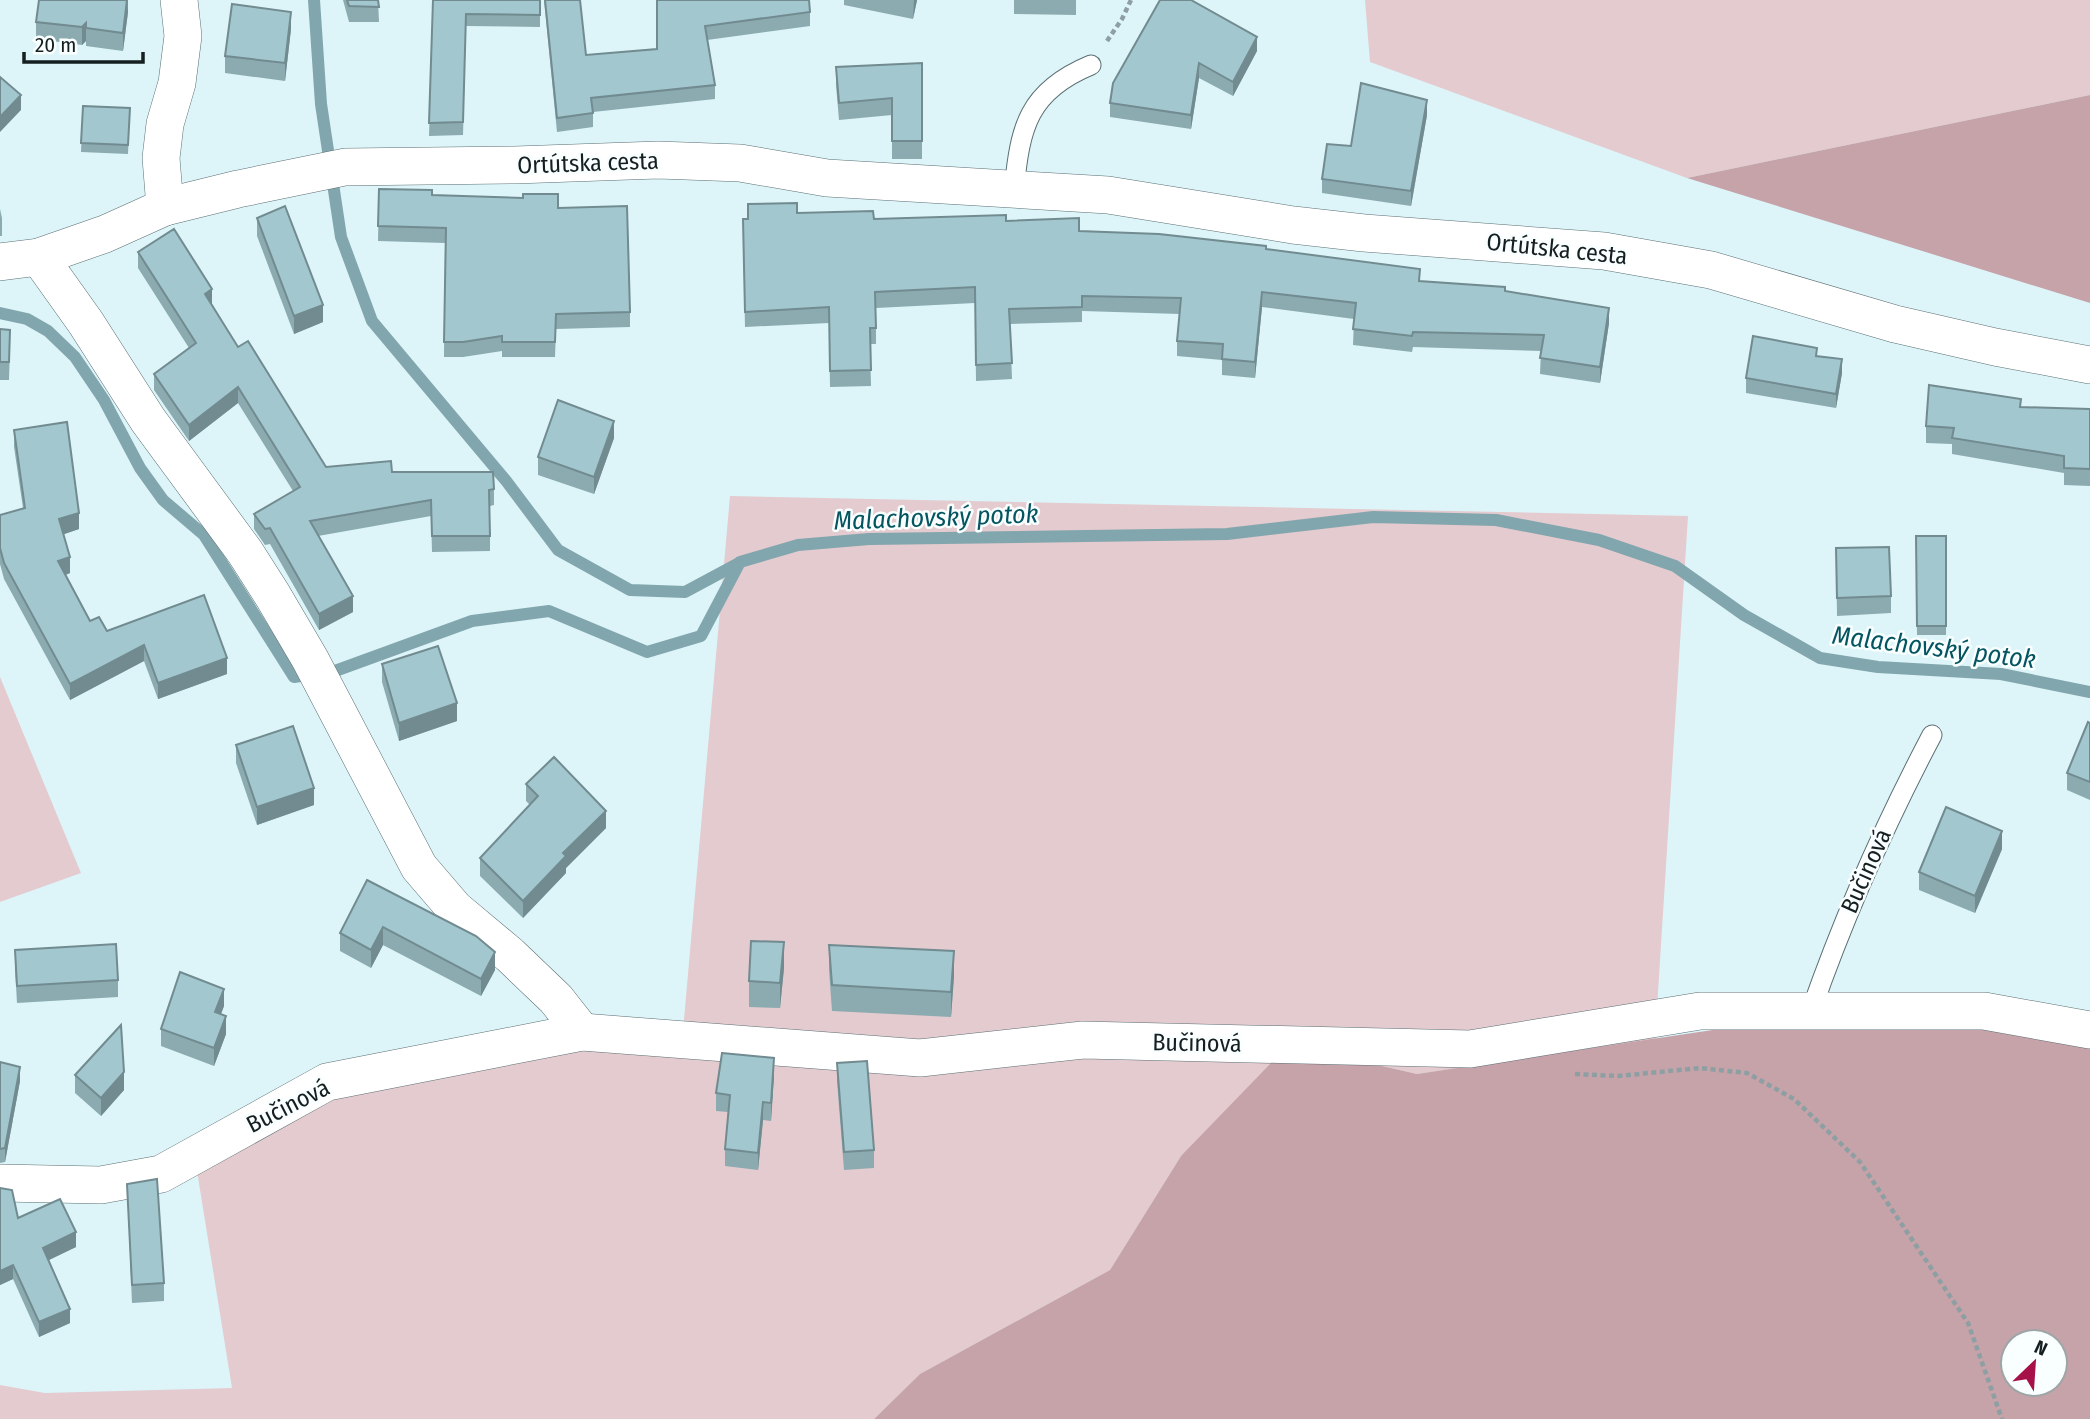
<svg xmlns="http://www.w3.org/2000/svg" width="2090" height="1419" font-family="'Fira Sans Condensed',sans-serif">
	<rect width="100%" height="100%" fill="#ddf5f9"/>
	<g fill="#e4cbcf">
		<path d="M1365,0h725v95l-403,83 -317,-116z"/>
		<path d="M730,496l958,20 -33,524 -238,34 -61,-14 -175,96 -71,114 -190,104 -46,45h-874v-34l45,8 187,-5 -35,-217 148,-102 338,-38z"/>
		<path d="M0,677l81,196 -81,29z"/>
	</g>
	<g fill="#c5a3a9" fill-rule="evenodd">
		<path d="M2090,95v208l-403,-125z"/>
		<path d="M1861,1008l229,24v387h-1216l46,-45 190,-104 71,-114 94,-97 81,1 61,14zM2013,1342h42v42h-42z"/>
	</g>
	<g fill="none" stroke-linecap="round" stroke-linejoin="round">
		<g stroke="#82a6ad" stroke-width="12">
			<path d="M314,0l7,104 20,133 31,84 135,161 51,68 72,40 55,2 54,-29"/>
			<path d="M0,313l27,6 21,12 27,26 29,43 36,68 23,32 41,35 90,142 41,-6 137,-50 77,-10 98,41 54,-16 39,-74 58,-17 71,-6 358,-5 146,-17 123,3 103,20 76,26 69,49 76,43 58,9 123,7 89,18"/>
		</g>
		<defs>
			<g id="lane">
				<path d="M1014,190c6,-63 14,-99 77,-125"/>
				<path d="M1811,1011c34,-97 73,-185 121,-276"/>
			</g>
			<g id="street">
				<path d="M165,207l-4,-49 4,-34 12,-41 6,-47 -4,-36"/>
				<path d="M39,257l47,66 62,97 97,132 28,44 37,63 109,208 36,42 55,46 46,44 26,33"/>
				<path d="M0,262l39,-5 66,-23 60,-27 73,-18 107,-22 170,-2 143,-5 82,3 87,15 281,17 185,30 71,8 240,18 107,19 184,54 100,23 95,18"/>
				<path d="M0,1183l101,2 60,-11 166,-92 255,-50 338,26 163,-18 387,9 230,-38h284l106,19"/>
			</g>
		</defs>
		<use href="#lane" stroke="#5b6f73" stroke-width="21"/>
		<use href="#street" stroke="#5b6f73" stroke-width="38"/>
		<g stroke="#8d9fa2" stroke-width="4.5" stroke-dasharray="5 3.5" stroke-linecap="butt">
			<path d="M1107,41l15,-22 9,-19"/>
			<path d="M1575,1074l43,2 82,-8 47,5 47,26 66,63 108,161 34,96"/>
		</g>
		<use href="#lane" stroke="#fff" stroke-width="19"/>
		<use href="#street" stroke="#fff" stroke-width="37"/>
	</g>
	<g fill="#8babb1">
		<path d="M128,0v12l-5,39 -37,-5v-5l-4,4 -46,-6v-17z"/>
		<path d="M343,0h35l1,22h-30z"/>
		<path d="M433,0h107v27l-74,-1 -3,109 -34,1z"/>
		<path d="M544,0h36l6,55 71,-6v-49l153,12v14l-103,14 8,45v14l-122,13v15l-36,5z"/>
		<path d="M844,0h73l-4,19 -69,-14z"/>
		<path d="M1014,0h62v15l-62,-1z"/>
		<path d="M1160,0l97,51 -24,45 -34,-18 -8,51 -81,-12v-14z"/>
		<path d="M291,29l-6,52 -60,-8v-17z"/>
		<path d="M922,63v96h-30v-44l-53,5 -3,-35v-18z"/>
		<path d="M83,106l47,2 -2,46 -47,-2z"/>
		<path d="M1427,115l-16,91 -89,-13v-14z"/>
		<path d="M379,189l179,19 72,104v15l-74,2 -1,28h-53v-6l-39,6h-19l1,-114 -67,-2z"/>
		<path d="M0,209l2,9v18h-2z"/>
		<path d="M797,213l77,6 132,2 73,10 187,19 154,32 85,9 104,32 -9,60 -60,-9 1,-23 -128,-4 -1,5 -59,-7 1,-26 -92,-12 -7,71 -33,-3v-15l-45,-4v-15l3,-27 -98,-3v11l-72,2 2,55 -36,2 -1,-78 -99,5v36h-6l1,42 -41,1 -1,-64 -84,4 -2,-92z"/>
		<path d="M257,218l66,104 -29,12 -37,-98z"/>
		<path d="M138,252l74,53 26,42 88,120 66,5 102,17v16l-4,1v45l-58,1 -1,-36 -113,20 35,76 -34,18 -49,-86 -5,1 -11,-16v-15l39,-23 -55,-88 -49,38 -35,-51v-16l35,-26 -51,-80z"/>
		<path d="M0,329l10,18 -1,33h-9z"/>
		<path d="M1842,373l-6,35 -90,-15v-15z"/>
		<path d="M2021,407l69,2v77l-26,-1v-12l-112,-19v-10l-26,-1v-17z"/>
		<path d="M14,430l65,99 -16,5 7,39 -4,2 24,46 17,10 120,43 -69,25 -14,-38 -74,39 -66,-121 -4,-15v-49l23,-7 -9,-61z"/>
		<path d="M614,438l-20,56 -56,-19v-18z"/>
		<path d="M1916,536h30v99h-29z"/>
		<path d="M1836,548l55,48v17l-54,3z"/>
		<path d="M382,664l75,57 -58,20 -17,-59z"/>
		<path d="M2090,723v77l-23,-10v-17z"/>
		<path d="M236,745l78,60 -57,20 -21,-62z"/>
		<path d="M526,784l80,44 -40,40v5l-43,45 -43,-42v-18l50,-53 -4,-4z"/>
		<path d="M2002,849l-27,64 -56,-23v-18z"/>
		<path d="M367,880l128,90 -14,26 -98,-51 -12,23 -31,-17v-18z"/>
		<path d="M829,945l125,31 -3,41 -119,-6 -3,-41z"/>
		<path d="M15,950l103,30v17l-101,6 -2,-35z"/>
		<path d="M784,968l-4,40 -31,-1v-26z"/>
		<path d="M224,1006l-3,8 5,20 -12,32 -53,-20v-17z"/>
		<path d="M0,1062l20,19 -15,81 -5,1z"/>
		<path d="M837,1063l37,87v18l-30,2 -7,-89z"/>
		<path d="M75,1075l49,15 -23,26 -26,-23z"/>
		<path d="M774,1076l-3,45 -8,-1 -5,50 -33,-4v-17l3,-37 -12,-1v-18z"/>
		<path d="M127,1184l37,99v18l-32,2z"/>
		<path d="M0,1188l18,30 58,29 -28,13 22,63 -31,14 -26,-58 -13,6z"/>
	</g>
	<g fill="#718b90">
		<path d="M127,0l1,12 -5,39v-18z"/>
		<path d="M914,0h3l-4,19z"/>
		<path d="M291,12v17l-6,52v-18z"/>
		<path d="M86,23v18l-4,4v-18z"/>
		<path d="M1257,37v14l-24,45v-14z"/>
		<path d="M1199,63v15l-8,51v-14z"/>
		<path d="M21,95v15l-21,22v-15z"/>
		<path d="M1427,100v15l-16,91v-15z"/>
		<path d="M212,289v16l-7,-11z"/>
		<path d="M1262,292v15l-7,71v-16z"/>
		<path d="M323,305v17l-29,12v-18z"/>
		<path d="M1609,308v15l-9,60v-16z"/>
		<path d="M1842,359v14l-6,35v-14z"/>
		<path d="M238,387v16l-49,38v-16z"/>
		<path d="M614,421v17l-20,56v-17z"/>
		<path d="M79,513v16l-20,7v-17z"/>
		<path d="M70,557v16l-12,4v-16z"/>
		<path d="M353,596v16l-34,18v-16z"/>
		<path d="M144,645v16l-74,39v-16z"/>
		<path d="M227,658v16l-69,25v-16z"/>
		<path d="M457,703v18l-58,20v-18z"/>
		<path d="M314,788v17l-57,20v-18z"/>
		<path d="M606,811v17l-40,40v5l-43,45v-17l40,-48z"/>
		<path d="M2002,831v18l-27,64v-17z"/>
		<path d="M383,927v18l-12,23v-18z"/>
		<path d="M784,942v26l-4,40v-25z"/>
		<path d="M954,951v25l-3,41v-25z"/>
		<path d="M495,952v18l-14,26v-17z"/>
		<path d="M224,989v17l-9,23v-17z"/>
		<path d="M226,1016v18l-12,32v-18z"/>
		<path d="M774,1058v18l-3,45v-18z"/>
		<path d="M20,1067v14l-15,81v-14z"/>
		<path d="M124,1072v18l-23,26v-18z"/>
		<path d="M763,1102v18l-5,50v-17z"/>
		<path d="M76,1232v15l-33,16v-15z"/>
		<path d="M13,1265v14l-13,6v-14z"/>
		<path d="M70,1309v14l-31,14v-15z"/>
	</g>
	<g fill="#a2c7ce" stroke="#718b90" stroke-width="2">
		<path d="M39,0h88l-4,33 -37,-5v-5l-4,4 -46,-5z"/>
		<path d="M347,0h31l1,7 -30,-1z"/>
		<path d="M433,0h107v15l-74,-1 -3,108 -34,1z"/>
		<path d="M545,0h35l6,55 71,-6v-49h152l1,12 -105,14 10,59 -124,13 2,15 -36,5z"/>
		<path d="M1160,0h31l66,37 -24,45 -34,-19 -8,52 -81,-12 3,-20z"/>
		<path d="M232,4l59,8 -6,51 -60,-7z"/>
		<path d="M922,63v78h-30v-43l-53,5 -3,-36z"/>
		<path d="M0,77l21,18 -21,22z"/>
		<path d="M1361,83l66,17 -16,91 -89,-12 5,-35 24,2z"/>
		<path d="M83,106l47,2 -2,37 -47,-2z"/>
		<path d="M379,189l53,1v5l91,3v-4h35v14l69,-2 3,106 -74,2 -1,28h-53v-6l-39,6h-19l2,-114 -68,-2z"/>
		<path d="M797,203v10l76,-2 1,8 132,-4v6l73,-3v13l80,3 107,12v3l154,20 -1,12 86,6v4l104,17 -9,59 -60,-9 4,-23 -131,-3 -1,4 -59,-7 3,-26 -94,-11 -7,70 -33,-3 1,-15 -46,-3 4,-43 -99,-2v11l-73,2 3,54 -36,2 -1,-78 -100,5 1,36h-6l1,42 -41,1 -1,-64 -84,5 -2,-93h5v-15z"/>
		<path d="M285,206l38,99 -29,11 -37,-98z"/>
		<path d="M174,229l38,60 -7,5 33,53 10,-6 78,126 65,-6 1,11h101l1,17 -5,1 1,46h-58l-1,-36 -121,21 43,75 -34,18 -49,-86 -5,1 -11,-15 46,-27 -62,-100 -49,38 -35,-51 42,-31 -58,-91z"/>
		<path d="M0,329l10,1 -1,32h-9z"/>
		<path d="M1753,336l64,12 -1,8 26,3 -6,35 -90,-16z"/>
		<path d="M1929,385l92,14 -1,8 70,2v60l-26,-1v-12l-112,-18 2,-10 -28,-2z"/>
		<path d="M558,400l56,21 -20,56 -56,-20z"/>
		<path d="M67,422l12,91 -20,6 11,38 -12,4 32,60 9,-4 8,14 97,-36 23,63 -69,25 -14,-38 -74,39 -66,-121 -4,-15v-33l25,-7 -11,-78z"/>
		<path d="M1916,536h30v90h-29z"/>
		<path d="M1889,547l2,49 -54,2 -1,-50z"/>
		<path d="M438,646l19,57 -58,20 -17,-59z"/>
		<path d="M2088,722l2,1v59l-23,-9z"/>
		<path d="M293,726l21,62 -57,19 -21,-62z"/>
		<path d="M554,757l52,54 -43,42 3,3 -43,45 -43,-43 58,-62 -12,-12z"/>
		<path d="M1946,807l56,24 -27,65 -56,-24z"/>
		<path d="M367,880l109,56 19,16 -14,27 -98,-52 -12,23 -31,-17z"/>
		<path d="M751,941l33,1 -4,41 -31,-2z"/>
		<path d="M116,944l2,36 -101,6 -2,-36z"/>
		<path d="M829,945l125,6 -3,41 -119,-7z"/>
		<path d="M180,972l44,17 -9,23 11,4 -12,32 -53,-19z"/>
		<path d="M121,1025l3,47 -23,26 -26,-23z"/>
		<path d="M722,1053l52,5 -3,45 -8,-1 -5,51 -33,-4 5,-54 -14,-2z"/>
		<path d="M867,1061l7,89 -30,2 -7,-89z"/>
		<path d="M0,1062l20,5 -15,81 -5,1z"/>
		<path d="M157,1179l7,104 -32,2 -5,-101z"/>
		<path d="M0,1188l12,2 6,28 42,-19 16,33 -33,16 27,61 -31,13 -26,-57 -13,6z"/>
	</g>
	<g text-anchor="middle" stroke-width="5" stroke-linejoin="round" paint-order="stroke">
		<g font-size="24" fill="#161f20" stroke="#f9feff">
			<text transform="translate(588 163) rotate(-2)" y="8">Ortútska cesta</text>
			<text transform="translate(1557 249) rotate(6)" y="8">Ortútska cesta</text>
			<text transform="translate(1866 871) rotate(-66)" y="8">Bučinová</text>
			<text transform="translate(1197 1043) rotate(1)" y="8">Bučinová</text>
			<text transform="translate(288 1106) rotate(-27)" y="8">Bučinová</text>
		</g>
		<g font-size="26" font-style="italic" fill="#045560" stroke="#f9feff">
			<text transform="translate(936 517) rotate(-2)" y="9">Malachovský potok</text>
			<text transform="translate(1934 647) rotate(7)" y="9">Malachovský potok</text>
		</g>
	</g>
	<g transform="translate(2034 1363) rotate(25)"><circle r="33" fill="#f9feff" stroke="#9ea5a6" stroke-width="2"/>
	<path d="M0-5L12 26L0 18L-12 26Z" fill="#a71149"/>
	<text y="-10" font-size="19" font-weight="bold" text-anchor="middle" fill="#161f20">N</text>
	</g>
	<path d="M24 52v10h119v-10" fill="none" stroke="#161f20" stroke-width="3.5"/>
	<text x="35" y="52" font-size="21" fill="#161f20" stroke="#f9feff" stroke-width="5" paint-order="stroke">20 m</text>
</svg>
